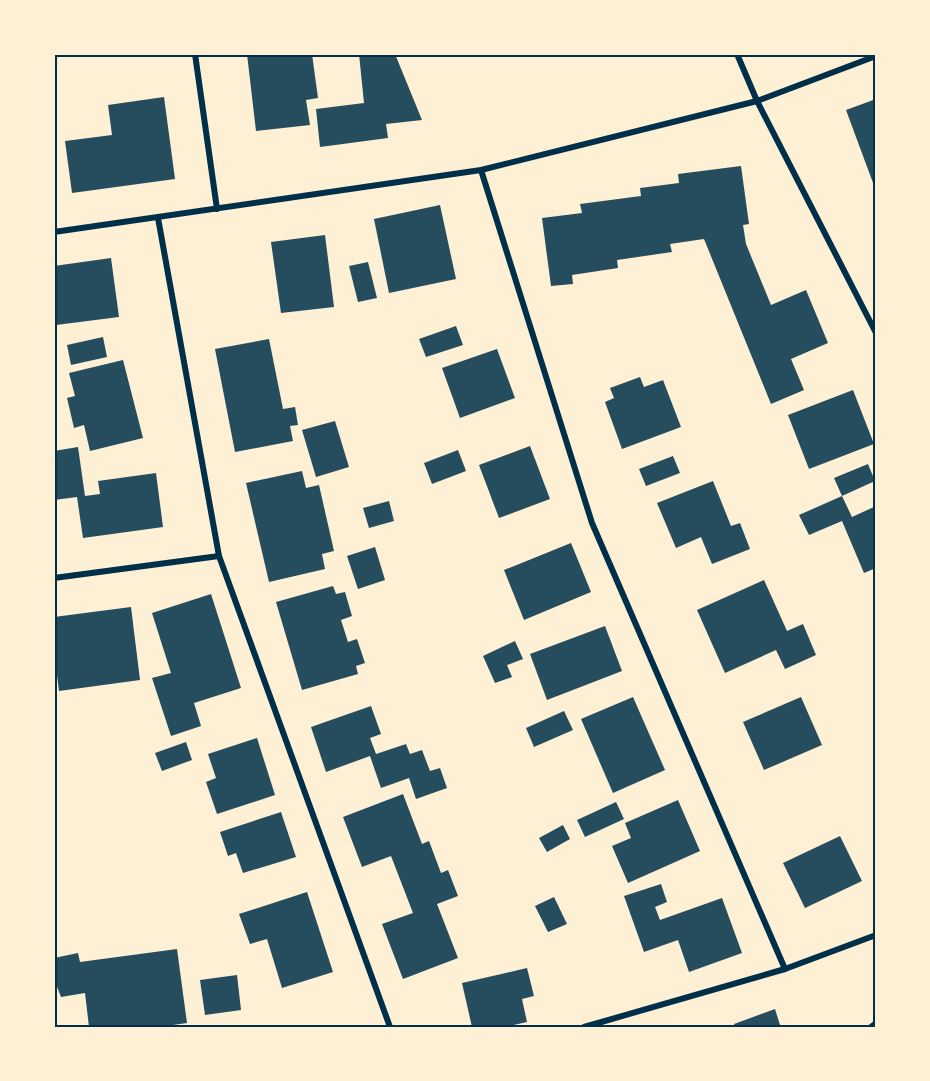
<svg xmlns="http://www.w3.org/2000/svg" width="930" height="1081" font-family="Ubuntu,sans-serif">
<rect width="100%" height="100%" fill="#fdf0d5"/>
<g fill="#264d5e">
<polygon points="247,54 312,54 318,98 306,100 310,125 256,131"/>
<polygon points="359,54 395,54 422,120 386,124 388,138 320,147 316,109 364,103"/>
<polygon points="164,97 175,179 72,193 65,141 112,135 108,105"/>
<polygon points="876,99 876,191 846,110"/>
<polygon points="741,166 749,224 743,225 746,244 771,305 806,290 828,343 791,359 804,390 771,404 704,239 670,244 672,252 617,260 618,268 572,275 573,284 551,286 542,218 582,213 580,204 641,196 640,188 679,183 678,174"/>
<polygon points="440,205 456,279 389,293 374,219"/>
<polygon points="325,235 334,307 281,313 271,242"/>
<polygon points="111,258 119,317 56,325 54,266"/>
<polygon points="368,262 377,298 358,302 349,266"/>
<polygon points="456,326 463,345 426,357 419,339"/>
<polygon points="103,337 107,357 71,365 67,345"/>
<polygon points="269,339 283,409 295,407 298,425 290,426 293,441 235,452 215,349"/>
<polygon points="497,349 515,398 460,418 442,368"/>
<polygon points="123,360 143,438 90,451 84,425 74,428 67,398 75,396 69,373"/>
<polygon points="640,377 644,387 663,380 681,427 622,449 605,402 614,398 610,388"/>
<polygon points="853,390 874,444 809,469 788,415"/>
<polygon points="335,421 349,467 316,477 302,430"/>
<polygon points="530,446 550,499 499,518 479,465"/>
<polygon points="78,447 85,496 100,494 98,481 156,473 163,527 83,538 77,497 54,500 54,451"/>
<polygon points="458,450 466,471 432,484 424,463"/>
<polygon points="673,456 680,473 646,486 639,469"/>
<polygon points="868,464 875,481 842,496 852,517 876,506 876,568 864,573 842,521 809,535 799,515 842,496 834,478"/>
<polygon points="302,471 306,488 319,485 334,551 322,554 325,569 269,582 246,483"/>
<polygon points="713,481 731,526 740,523 750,549 712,564 701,537 676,548 657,503"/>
<polygon points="389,501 394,521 369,528 363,508"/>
<polygon points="571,543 591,592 524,620 504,570"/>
<polygon points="375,547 385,580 358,589 347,556"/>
<polygon points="764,580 787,631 803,624 816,655 785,669 776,650 725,673 697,610"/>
<polygon points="333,586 336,594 345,592 352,616 341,620 348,642 357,639 365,663 356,666 358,674 302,690 276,602"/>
<polygon points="211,594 241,688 194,703 201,726 171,736 152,678 171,673 152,613"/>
<polygon points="131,607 140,680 59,691 54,651 54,617"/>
<polygon points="605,626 622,671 547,700 530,654"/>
<polygon points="515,641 523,659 507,665 512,677 495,683 483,656"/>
<polygon points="633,697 665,770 613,793 581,719"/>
<polygon points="801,697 822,745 764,770 743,722"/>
<polygon points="371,706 381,734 370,738 376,754 406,744 410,754 422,750 430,771 440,768 447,788 416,799 409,778 381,788 370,756 326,772 311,727"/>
<polygon points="564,711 573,730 534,747 526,728"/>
<polygon points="257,738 275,795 217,814 206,782 216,778 208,754"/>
<polygon points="186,742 192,760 162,771 155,753"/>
<polygon points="403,794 422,844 429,841 441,873 448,870 458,896 437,904 458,958 403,979 382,924 413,913 391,856 362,867 343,817"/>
<polygon points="678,800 700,851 628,883 612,846 631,838 625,823"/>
<polygon points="616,802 624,819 585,837 577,820"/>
<polygon points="281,812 296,857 243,873 236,853 228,856 220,832"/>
<polygon points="563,825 570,839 547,852 539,838"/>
<polygon points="840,836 862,881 805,908 783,863"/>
<polygon points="661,884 667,902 655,907 660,920 722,898 742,953 689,972 678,940 644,952 624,896"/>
<polygon points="307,892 333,972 282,988 267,939 250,944 239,914"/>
<polygon points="554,897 567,924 548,932 535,906"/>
<polygon points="177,949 187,1023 159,1027 89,1027 85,993 61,997 54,979 54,958 78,953 80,962"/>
<polygon points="527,968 534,996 522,999 527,1022 505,1027 472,1027 462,983"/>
<polygon points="237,975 241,1010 205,1015 200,980"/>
<polygon points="775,1009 780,1025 735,1027 734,1024"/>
</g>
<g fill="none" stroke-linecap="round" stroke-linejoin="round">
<g stroke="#003049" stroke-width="6">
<polyline points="195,54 217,209"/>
<polyline points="737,54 757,101 876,333"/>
<polyline points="481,170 592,523 785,969"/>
<polyline points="158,218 219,556 390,1027"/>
<polyline points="54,232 481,170 757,101 876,56"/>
<polyline points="54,578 219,556"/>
<polyline points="584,1027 785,969 876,935"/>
<polyline points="871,1027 876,1023"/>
</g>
</g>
<rect width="930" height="1081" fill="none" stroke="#fdf0d5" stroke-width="111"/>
<rect x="56" y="56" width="818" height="970" fill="none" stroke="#003049" stroke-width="2"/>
</svg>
